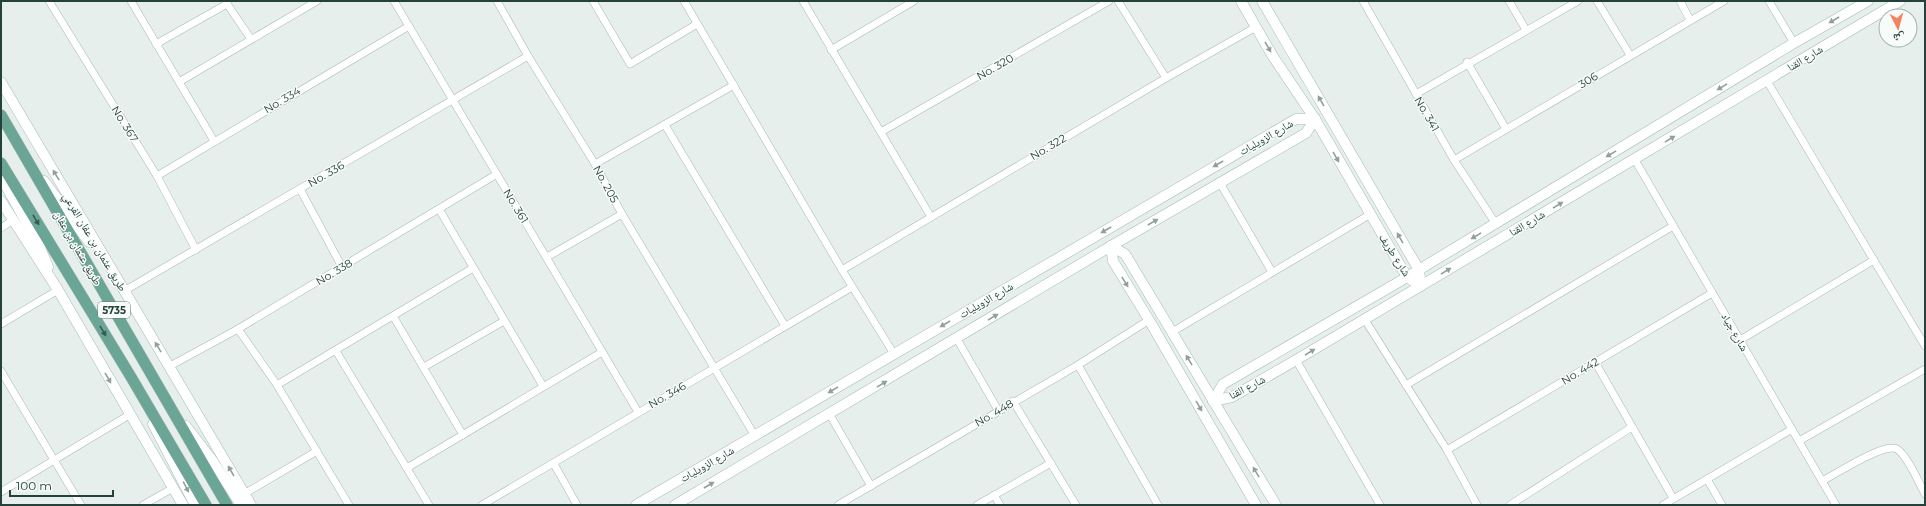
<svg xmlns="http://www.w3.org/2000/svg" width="1926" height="506" font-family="Montserrat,'Noto Naskh Arabic',sans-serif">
<rect width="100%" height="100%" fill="#e6efeb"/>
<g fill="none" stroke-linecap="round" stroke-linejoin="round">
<g stroke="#a8b8b2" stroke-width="8">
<g id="street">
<polyline points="49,1 157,176 196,250"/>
<polyline points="131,1 214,141"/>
<polyline points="225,1 251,39"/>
<polyline points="394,1 638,412"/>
<polyline points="497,1 528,56 595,164 622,214 755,436"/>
<polyline points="593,1 630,64 697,24"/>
<polyline points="684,1 842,270 894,354"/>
<polyline points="803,1 931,217"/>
<polyline points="1118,1 1166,78"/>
<polyline points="1363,1 1454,160 1496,224"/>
<polyline points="1509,1 1526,30"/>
<polyline points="1597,1 1630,55"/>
<polyline points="1680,1 1690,20"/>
<polyline points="1769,1 1794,43"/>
<polyline points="156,44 227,4"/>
<polyline points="831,50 914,1"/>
<polyline points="1467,62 1506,129"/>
<polyline points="1767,81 1925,346"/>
<polyline points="179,82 317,1"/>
<polyline points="1416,94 1578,1"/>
<polyline points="665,125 785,326"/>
<polyline points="881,132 1109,1"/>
<polyline points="1454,160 1724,1"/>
<polyline points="1635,160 1836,505"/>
<polyline points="595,164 734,85"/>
<polyline points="157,176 409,26"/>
<polyline points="1220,183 1272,272"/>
<polyline points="300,189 342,267"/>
<polyline points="439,209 543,386"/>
<polyline points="1,228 13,220"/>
<polyline points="547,257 622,214"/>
<polyline points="842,270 1166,78 1256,27"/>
<polyline points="124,291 528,56"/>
<polyline points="393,316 463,435"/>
<polyline points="1365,320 1447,450 1477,505"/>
<polyline points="1,324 58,290"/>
<polyline points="238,329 277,385 349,505"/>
<polyline points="1172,332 1369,215"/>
<polyline points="957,339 998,410"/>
<polyline points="1740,340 1874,260"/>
<polyline points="336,351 429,505"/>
<polyline points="1296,360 1380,505"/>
<polyline points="1595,362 1673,498"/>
<polyline points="1078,365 1158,505"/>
<polyline points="170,366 238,329 497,174"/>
<polyline points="424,367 504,321"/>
<polyline points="1,371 81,505"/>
<polyline points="277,385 473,268"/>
<polyline points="1406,385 1673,226"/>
<polyline points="1013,401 1076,505"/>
<polyline points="830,415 871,486"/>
<polyline points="1799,441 1925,369"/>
<polyline points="1447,450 1712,293"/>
<polyline points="554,464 577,505"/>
<polyline points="407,468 602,352"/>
<polyline points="1707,479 1722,505"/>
<path d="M1822,481C1836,474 1884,442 1897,449C1907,455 1919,483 1925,494"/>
<polyline points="1,492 129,415"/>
<polyline points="244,494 317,451"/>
<polyline points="994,495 1000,505"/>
<polyline points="143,505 173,488"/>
<polyline points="482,505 852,287"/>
<polyline points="838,505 1078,365 1149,320"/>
<polyline points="977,505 1051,463"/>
<polyline points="1510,505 1632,427"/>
<polyline points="1663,505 1792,429"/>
</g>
</g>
<g stroke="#a4bbb3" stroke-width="11">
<g id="secondary">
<polyline points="1241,1 1272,55 1315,119 1407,277 1413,281"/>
<polyline points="1262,1 1419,270 1421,286"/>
<polyline points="1,82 251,505"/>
<polyline points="1,177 39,245 48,267"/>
<polyline points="44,181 89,242"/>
<polyline points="1,201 58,290 183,505"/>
<polyline points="1111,246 1125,254 1276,505"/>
<polyline points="1111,246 1113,261 1149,320 1256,505"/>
<polyline points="1213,401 1232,397 1296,360 1900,1"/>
<polyline points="1213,401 1223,384 1397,283 1794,43 1868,1"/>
<polyline points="153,424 195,505"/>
<polyline points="186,426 212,460 241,505"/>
<polyline points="636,505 1296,119 1315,119"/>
<polyline points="675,505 1111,246 1306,133 1315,119"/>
</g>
</g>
<g stroke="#c2cac8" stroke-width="12">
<g id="primary">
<polyline points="1,115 227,505"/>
<polyline points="1,163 131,377 206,505"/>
</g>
</g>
<use href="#street" stroke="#fff" stroke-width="7"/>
<use href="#secondary" stroke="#fff" stroke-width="10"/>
<use href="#primary" stroke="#6aa596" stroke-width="11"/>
</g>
<defs><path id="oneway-solid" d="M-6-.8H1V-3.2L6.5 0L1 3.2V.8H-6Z"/></defs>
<g fill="#92a09c">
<use href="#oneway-solid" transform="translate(1834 20) rotate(150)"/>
<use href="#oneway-solid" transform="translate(1268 47) rotate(60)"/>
<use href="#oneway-solid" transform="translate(1722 87) rotate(149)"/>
<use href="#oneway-solid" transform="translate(1321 101) rotate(-120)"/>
<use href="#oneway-solid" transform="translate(1670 139) rotate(-31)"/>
<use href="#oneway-solid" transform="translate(1611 154) rotate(149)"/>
<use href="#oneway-solid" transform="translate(1336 157) rotate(60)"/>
<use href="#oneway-solid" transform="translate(1218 164) rotate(150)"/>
<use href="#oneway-solid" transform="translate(56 175) rotate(-121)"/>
<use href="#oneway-solid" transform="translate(1558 205) rotate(-31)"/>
<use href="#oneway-solid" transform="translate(1153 222) rotate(-30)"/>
<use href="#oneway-solid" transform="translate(1106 230) rotate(150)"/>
<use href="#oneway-solid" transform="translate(1476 236) rotate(149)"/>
<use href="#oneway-solid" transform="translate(1400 238) rotate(-120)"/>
<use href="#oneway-solid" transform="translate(1446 271) rotate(-31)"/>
<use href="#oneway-solid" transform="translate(1125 282) rotate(58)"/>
<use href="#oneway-solid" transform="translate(993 317) rotate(-31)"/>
<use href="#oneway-solid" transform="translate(945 324) rotate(150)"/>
<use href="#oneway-solid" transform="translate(158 347) rotate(-121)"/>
<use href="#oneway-solid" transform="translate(1310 352) rotate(-31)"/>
<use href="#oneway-solid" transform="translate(1189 360) rotate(-121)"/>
<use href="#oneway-solid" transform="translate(108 378) rotate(60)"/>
<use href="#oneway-solid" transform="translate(882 384) rotate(-31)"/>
<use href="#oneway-solid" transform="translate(833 390) rotate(149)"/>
<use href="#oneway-solid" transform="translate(1199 406) rotate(60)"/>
<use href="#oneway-solid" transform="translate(231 471) rotate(-120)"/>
<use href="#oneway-solid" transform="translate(1256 472) rotate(-121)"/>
<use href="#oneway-solid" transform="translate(709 485) rotate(-30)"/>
<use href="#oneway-solid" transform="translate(186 487) rotate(62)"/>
</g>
<g fill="#365b51">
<use href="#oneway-solid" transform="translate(36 220) rotate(59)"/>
<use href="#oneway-solid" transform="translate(103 331) rotate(59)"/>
</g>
<g text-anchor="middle" stroke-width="3" stroke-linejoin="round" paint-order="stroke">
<rect fill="#f7fbf9" stroke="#637a73" stroke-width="1" x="98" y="302" width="32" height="16" rx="3"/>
<g font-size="10" font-weight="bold" fill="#24423a">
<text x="114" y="314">5735</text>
</g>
<g font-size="11" fill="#24423a" stroke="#f7fbf9">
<text transform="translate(1805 58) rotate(-31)" y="4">شارع القنا</text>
<text transform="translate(995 67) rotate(-30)" y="4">No. 320</text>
<text transform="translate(1588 80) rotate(-31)" y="4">306</text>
<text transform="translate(282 100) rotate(-31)" y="4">No. 334</text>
<text transform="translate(1427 114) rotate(60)" y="4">No. 341</text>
<text transform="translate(125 124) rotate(58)" y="4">No. 367</text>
<text transform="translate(1266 137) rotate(-30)" y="4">شارع الزويليات</text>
<text transform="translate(1048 147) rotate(-31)" y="4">No. 322</text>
<text transform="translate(326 174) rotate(-30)" y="4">No. 336</text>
<text transform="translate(606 184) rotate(61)" y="4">No. 205</text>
<text transform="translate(516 206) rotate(59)" y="4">No. 361</text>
<text transform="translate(1527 223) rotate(-31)" y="4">شارع القنا</text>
<text transform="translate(95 242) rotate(59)" y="4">طريق عثمان بن عفان الفرعي</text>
<text transform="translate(78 248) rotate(60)" y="4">طريق عثمان بن عفان</text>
<text transform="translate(1395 255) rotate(57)" y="4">شارع طريف</text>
<text transform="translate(334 272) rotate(-31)" y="4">No. 338</text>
<text transform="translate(986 300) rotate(-30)" y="4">شارع الزويليات</text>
<text transform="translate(1735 332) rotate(60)" y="4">شارع جياد</text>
<text transform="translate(1580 371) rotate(-31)" y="4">No. 442</text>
<text transform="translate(1247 387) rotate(-27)" y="4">شارع القنا</text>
<text transform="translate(667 395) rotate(-30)" y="4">No. 346</text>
<text transform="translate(994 413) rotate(-30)" y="4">No. 448</text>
<text transform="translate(707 464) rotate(-30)" y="4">شارع الزويليات</text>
</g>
</g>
<rect width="1926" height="506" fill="none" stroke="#24423a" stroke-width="4"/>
<g transform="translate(1898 28) rotate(174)"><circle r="19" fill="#f7fbf9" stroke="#a3b1ad"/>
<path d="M0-3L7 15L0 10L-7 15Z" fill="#f4845f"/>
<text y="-6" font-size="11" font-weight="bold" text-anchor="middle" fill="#24423a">ش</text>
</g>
<path d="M10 490v6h103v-6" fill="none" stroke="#24423a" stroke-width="2"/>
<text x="16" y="490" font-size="12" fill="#24423a" stroke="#f7fbf9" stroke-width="3" paint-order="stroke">100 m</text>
</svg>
